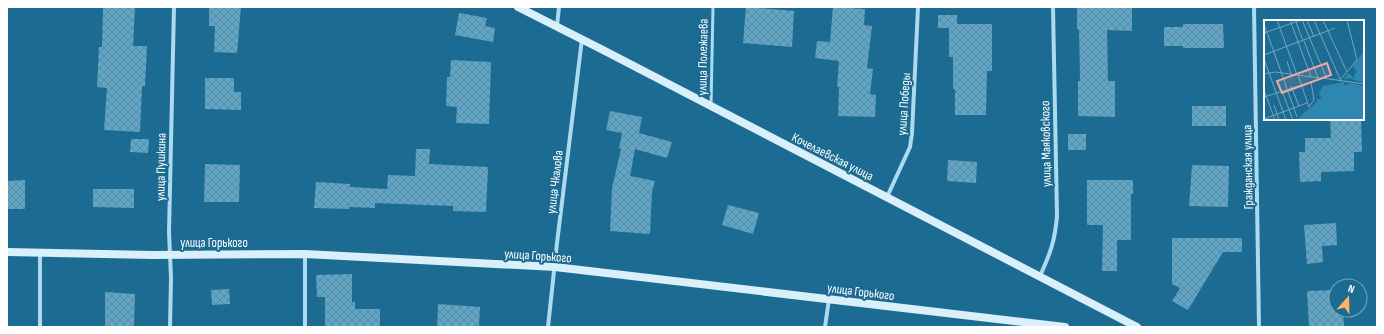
<svg xmlns="http://www.w3.org/2000/svg" width="1384" height="334" font-family="'Sofia Sans Condensed',sans-serif">
<defs>
<pattern id="building-cross-hatch" width="8" height="8" patternUnits="userSpaceOnUse"><rect width="8" height="8" fill="#61a5c5"/><path d="M0 0l8 8M0 8l8-8" fill="none" stroke="#5b8aa1"/></pattern>
</defs>
<rect width="100%" height="100%" fill="#1b6b92"/>
<g fill="url(#building-cross-hatch)">
<polygon points="103,7 135,7 133,46 147,46 145,86 142,86 140,132 104,130 107,88 97,87 99,47 102,47"/>
<polygon points="209,7 241,7 237,53 214,52 215,26 209,26"/>
<polygon points="746,7 794,11 792,47 743,43"/>
<polygon points="833,7 865,9 864,25 872,26 867,68 873,69 870,94 876,95 875,117 838,116 839,87 837,87 839,61 815,58 817,41 830,42"/>
<polygon points="1077,7 1132,7 1132,31 1107,30 1108,81 1115,81 1115,117 1078,116 1078,81 1080,81 1079,29 1077,29"/>
<polygon points="459,13 487,18 485,26 495,28 493,42 455,35"/>
<polygon points="938,15 957,15 957,24 992,24 992,71 987,71 986,115 955,115 955,89 953,89 953,57 949,57 949,28 938,28"/>
<polygon points="1183,24 1223,24 1224,48 1183,48 1183,46 1164,46 1164,27 1183,27"/>
<polygon points="451,60 491,62 489,124 456,123 457,107 446,106 447,77 450,77"/>
<polygon points="205,78 234,78 234,92 241,92 241,110 205,109"/>
<rect x="1192" y="106" width="34" height="20"/>
<polygon points="610,111 642,117 639,133 672,142 667,158 635,149 630,176 655,181 652,192 650,234 610,231 612,188 621,149 619,149 622,133 606,130"/>
<polygon points="1330,119 1361,119 1362,152 1354,152 1354,171 1321,172 1321,181 1300,182 1299,152 1305,152 1305,138 1331,138"/>
<rect x="1068" y="134" width="18" height="16"/>
<polygon points="131,139 149,139 148,153 130,152"/>
<polygon points="416,149 430,149 429,164 488,167 486,212 453,211 453,206 375,203 375,208 349,207 349,209 314,208 316,182 350,184 350,187 387,189 388,175 415,176"/>
<polygon points="948,160 977,162 976,183 947,181"/>
<polygon points="205,164 240,165 239,202 204,202"/>
<polygon points="1192,165 1229,166 1228,207 1189,206"/>
<polygon points="25,180 25,209 7,209 7,181"/>
<polygon points="1087,180 1133,180 1133,194 1131,194 1131,240 1117,240 1117,271 1102,271 1103,225 1087,225"/>
<polygon points="93,189 134,189 134,208 93,207"/>
<polygon points="728,205 759,213 753,234 722,225"/>
<polygon points="1336,223 1337,245 1322,246 1323,262 1307,264 1304,225"/>
<polygon points="1172,238 1242,238 1242,252 1223,252 1188,310 1172,301 1180,288 1172,284"/>
<polygon points="352,274 352,302 355,302 355,309 380,309 380,327 325,327 325,297 317,297 316,275"/>
<polygon points="229,289 230,304 212,305 211,290"/>
<polygon points="1336,290 1336,310 1343,310 1344,327 1309,327 1307,291"/>
<polygon points="105,292 135,294 134,327 105,327"/>
<polygon points="438,304 480,307 479,327 437,327"/>
</g>
<g fill="none" stroke-linecap="round" stroke-linejoin="round">
<polyline stroke="#acdaef" stroke-width="3" points="711,105 713,7"/>
<g stroke="#acdaef" stroke-width="4">
<polyline points="1254,7 1259,327"/>
<polyline points="557,26 559,7"/>
<polyline points="887,197 910,147 912,133 918,7"/>
<polyline points="40,252 40,327"/>
<path d="M1040,276C1050,254 1055,241 1057,216L1053,7"/>
<polyline points="170,327 171,278 169,232 174,7"/>
<polyline points="305,327 305,254"/>
<polyline points="548,327 557,243 582,39"/>
<polyline points="825,327 829,299"/>
</g>
<g stroke="#d9effa" stroke-width="8">
<polyline points="518,7 603,50 1137,327"/>
<polyline points="7,252 152,255 305,254 555,267 1065,327"/>
</g>
</g>
<g text-anchor="middle" stroke-width="4" stroke-linejoin="round" paint-order="stroke">
<g font-size="13" fill="#fff" stroke="#1b6b92">
<text transform="translate(702 57) rotate(-89)" y="5">улица Полежаева</text>
<text transform="translate(903 104) rotate(-86)" y="5">улица Победы</text>
<text transform="translate(1045 144) rotate(-91)" y="5">улица Маяковского</text>
<text transform="translate(833 156) rotate(27)" y="5">Кочелаевская улица</text>
<text transform="translate(160 167) rotate(-89)" y="5">улица Пушкина</text>
<text transform="translate(1247 167) rotate(-91)" y="5">Гражданская улица</text>
<text transform="translate(554 182) rotate(-83)" y="5">улица Чкалова</text>
<text x="214" y="247">улица Горького</text>
<text transform="translate(538 255) rotate(4)" y="5">улица Горького</text>
<text transform="translate(861 291) rotate(7)" y="5">улица Горького</text>
</g>
</g>
<g transform="translate(1264 20)">
<rect width="100" height="100" fill="#1b6b92"/>
<path d="M100,31V63L85,58L80,59L84,53L91,59L90,55L93,52L89,46ZM80,62L81,66L86,63L100,66V100H32L53,82V79H58L55,74L59,66Z" fill="#2e87b0"/>
<path fill="none" stroke="#76a6be" stroke-width="1" d="M13,0L33,55M26,0L47,57M38,0L63,59M43,0L50,17M50,0L76,59M59,0L83,52M32,2L39,21M0,4L33,97M0,13L37,0M40,21L54,58M0,35L71,8M0,39L22,100M23,41L27,54M0,54L11,52L56,58M34,55L45,87L50,80L47,62M75,61L93,40L83,0M27,66L35,86M0,70L11,100M18,71L29,100M0,77L59,58L100,64M10,85L15,100M0,99L43,83"/>
<path fill="#efa9a9" fill-opacity="0.15" stroke="#efa9a9" stroke-width="2" d="M63,43L67,55L18,73L13,61Z"/>
<rect width="100" height="100" fill="none" stroke="#fff" stroke-width="2"/>
</g>
<rect width="1384" height="334" fill="none" stroke="#ffffff" stroke-width="16"/>
<g transform="translate(1348 298) rotate(20)"><circle r="19" fill="#1b6b92" stroke="#76a6be"/>
<path d="M0-3L7 15L0 10L-7 15Z" fill="#ffb169"/>
<text y="-6" font-size="11" font-weight="bold" text-anchor="middle" fill="#ffffff">N</text>
</g>
</svg>
